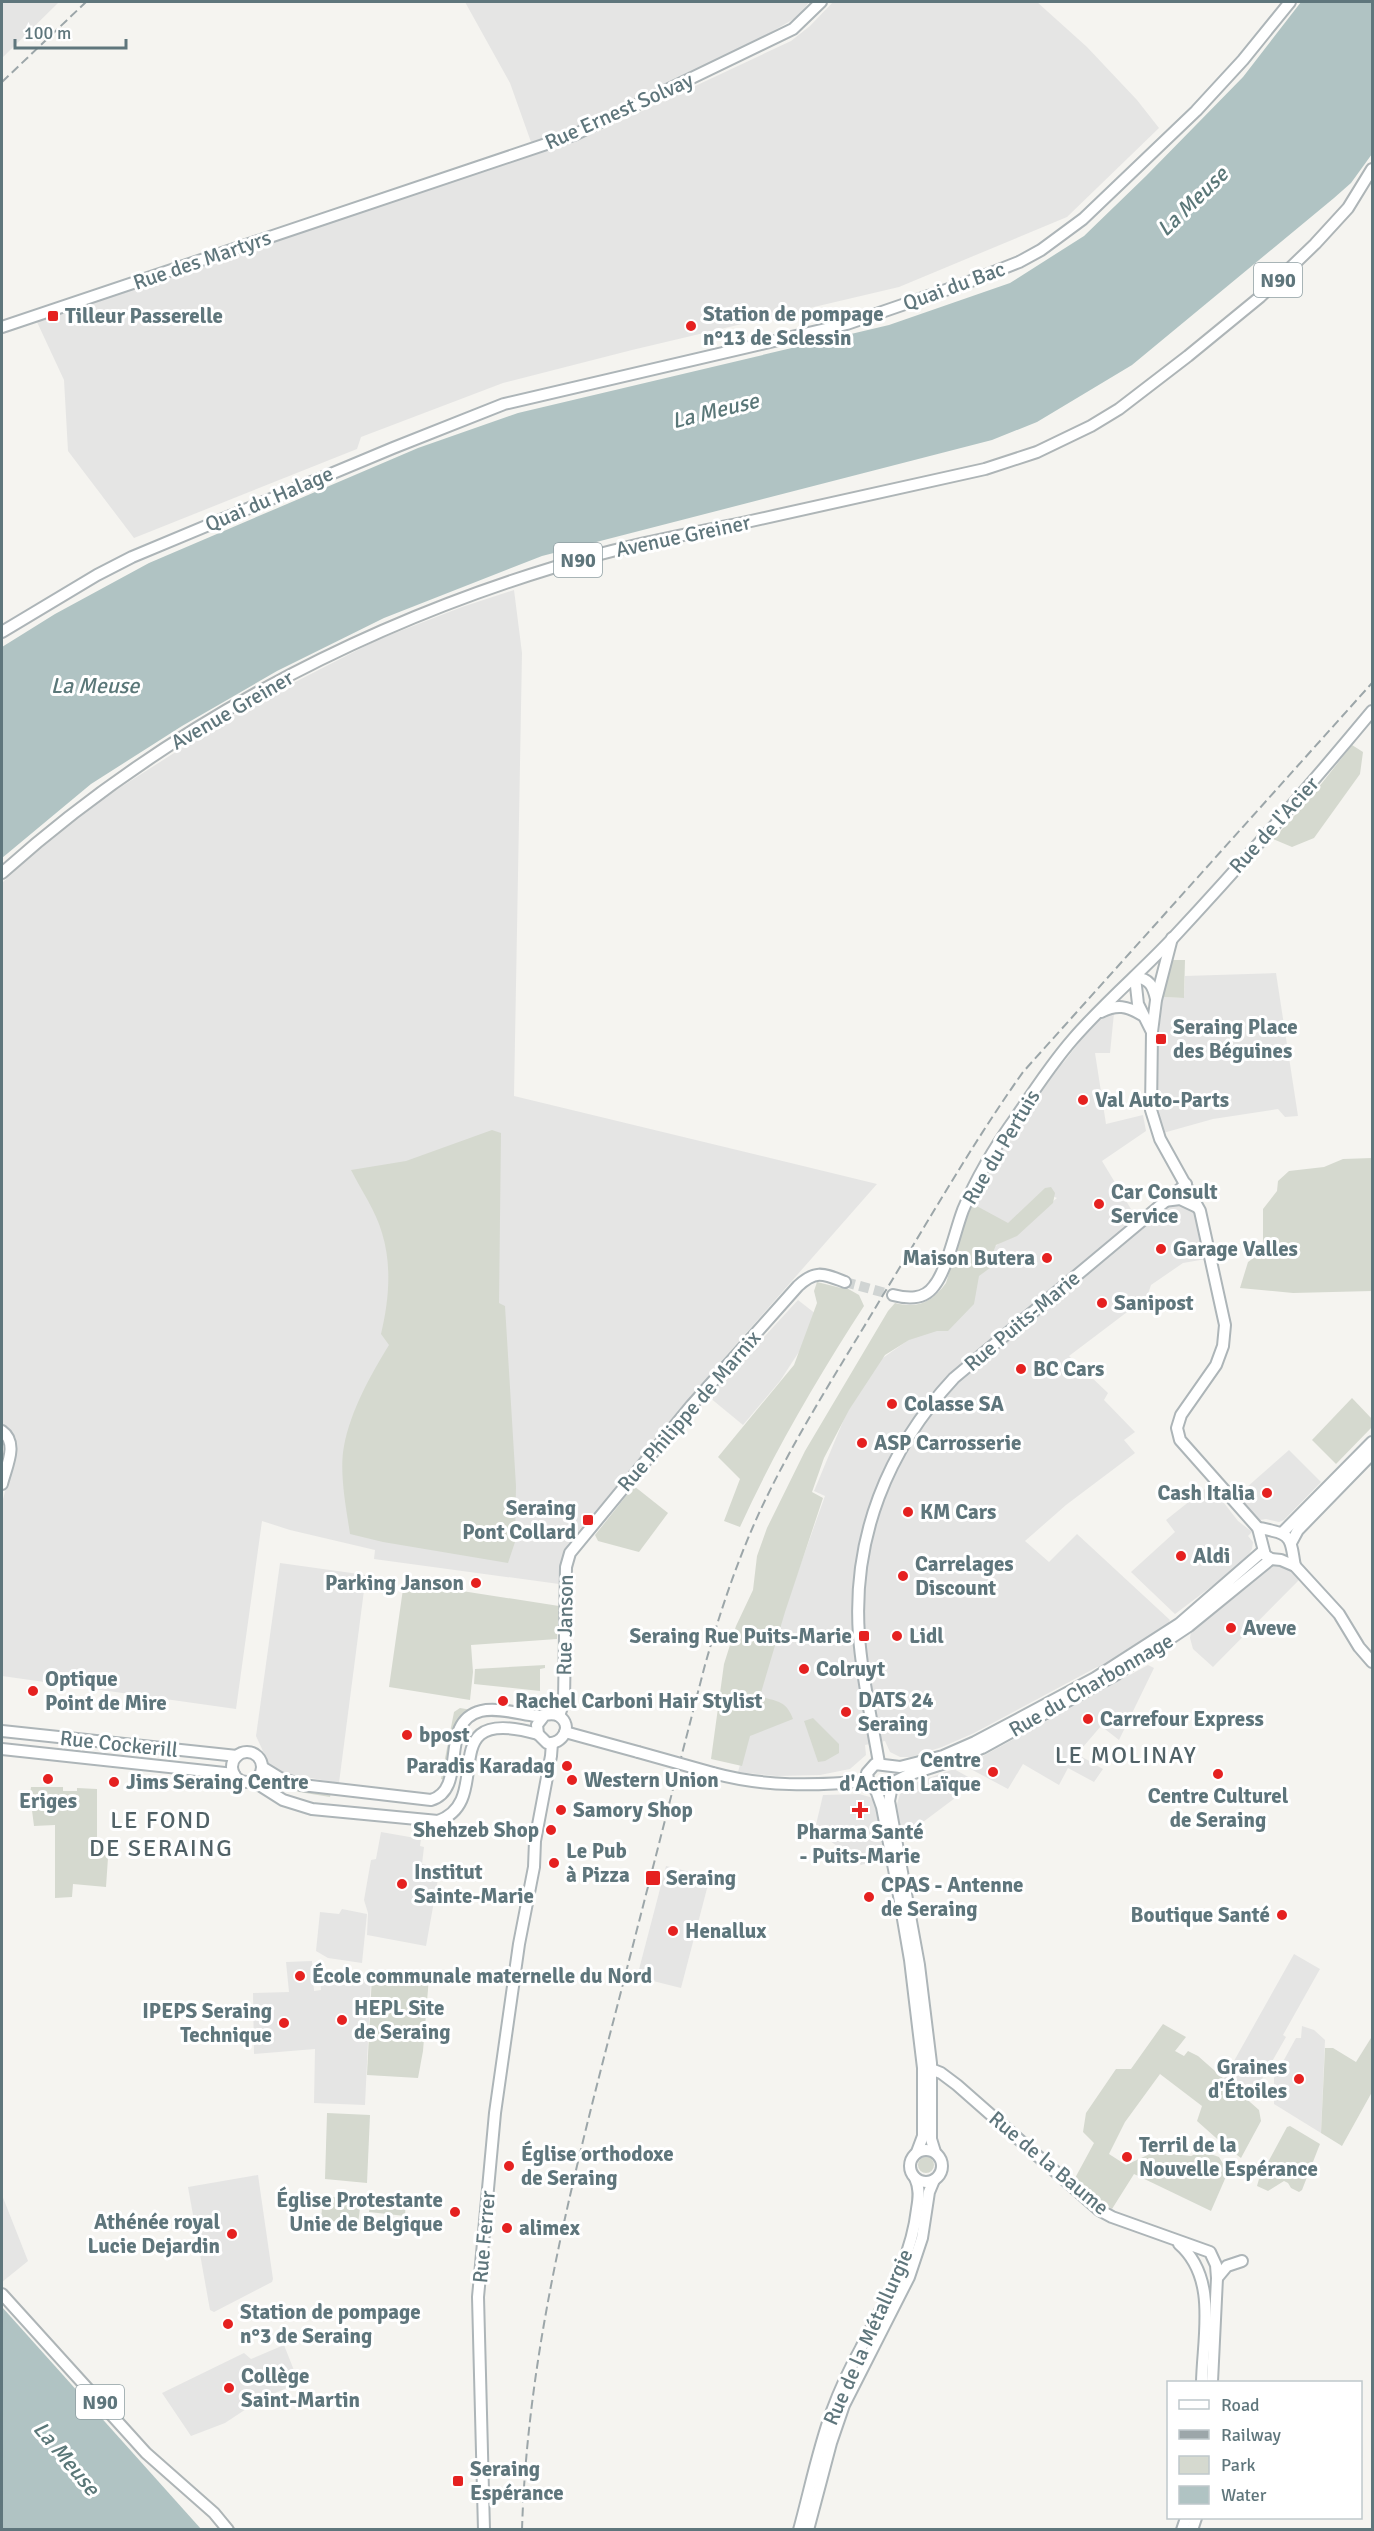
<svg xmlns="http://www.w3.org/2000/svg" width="1374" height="2531" font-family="Signika,sans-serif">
<rect width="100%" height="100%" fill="#f5f4f0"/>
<g fill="#e5e5e4">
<polygon points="2,2 59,2 2,58"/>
<polygon points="465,2 809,2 799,16 757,40 580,126 531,142 510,83"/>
<polygon points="833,2 1037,2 1087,47 1137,100 1159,128 1067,217 899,287 632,350 503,383 361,437 357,449 134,538 68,451 64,380 37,322 595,133 791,41 810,26"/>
<polygon points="514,590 522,653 514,1096 877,1184 711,1373 568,1544 561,1563 559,1584 374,1559 375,1550 290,1530 262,1521 236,1709 2,1676 2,1503 17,1446 16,1438 11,1431 2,1424 2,883 45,843 99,801 243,709 377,640 462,607"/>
<polygon points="1276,973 1298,1116 1285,1117 1278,1109 1213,1119 1163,1133 1158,1116 1155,1087 1162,997 1184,998 1185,976"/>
<polygon points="1114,1013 1110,1053 1095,1053 1106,1124 1143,1115 1146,1131 1102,1161 1137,1219 1177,1200 1194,1210 1206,1259 1183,1263 1151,1285 1147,1297 1069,1356 1108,1393 1104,1400 1135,1432 1124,1440 1135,1453 1066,1505 1025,1541 1049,1562 1077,1534 1170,1620 1166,1627 1104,1667 1097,1667 974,1733 942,1747 911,1757 900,1757 890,1752 885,1741 865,1745 866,1755 850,1769 820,1775 776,1776 738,1772 779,1625 825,1496 814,1491 849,1407 877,1362 930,1325 979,1259 1057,1198 1047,1194 1008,1225 971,1204 1006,1140 1055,1069 1064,1062 1097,1019"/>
<polygon points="798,1300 821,1318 780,1381 743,1425 709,1397"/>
<polygon points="1289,1450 1321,1482 1284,1520 1279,1522 1266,1519 1260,1520 1238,1495"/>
<polygon points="1210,1485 1238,1521 1252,1532 1248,1536 1253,1542 1252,1549 1244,1562 1218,1585 1212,1586 1175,1614 1131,1572 1175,1532 1166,1520"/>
<polygon points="280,1563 366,1575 339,1783 277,1772 268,1762 256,1736"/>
<polygon points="1264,1566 1285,1566 1300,1579 1213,1667 1193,1649 1190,1638 1191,1632 1194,1626"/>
<polygon points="1148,1665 1154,1668 1119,1740 1101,1726 1077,1754 1103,1769 1094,1782 1068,1768 1059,1785 1023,1764 1008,1789 965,1766"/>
<polygon points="954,1769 970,1778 963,1792 899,1840 894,1814 900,1794 906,1786"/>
<polygon points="859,1794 870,1797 876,1804 884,1851 880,1860 861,1865 815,1829 823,1795"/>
<polygon points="381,1832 421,1839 420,1846 424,1847 422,1864 440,1868 426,1946 367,1935 368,1913 364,1900 371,1860 376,1859"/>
<polygon points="666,1866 710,1877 681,1988 637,1977"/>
<polygon points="342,1909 367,1914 362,1963 328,1958 316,1951 320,1912 339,1914"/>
<polygon points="1294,1954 1320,1969 1283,2035 1286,2037 1249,2102 1220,2086"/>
<polygon points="312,1961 314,1991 321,1990 320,1972 371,1978 365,2105 314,2103 315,2049 254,2054 253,1993 289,1992 286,1962"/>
<polygon points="1302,2026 1314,2030 1325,2040 1321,2133 1274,2104 1274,2078 1296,2038 1301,2038"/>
<polygon points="258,2175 273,2279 272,2282 214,2312 210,2310 188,2187"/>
<polygon points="2,2195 28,2261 2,2282"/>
<polygon points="284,2345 299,2383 263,2398 225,2423 191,2436 162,2393 244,2353 251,2359"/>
</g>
<g fill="#d5d9cf">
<polygon points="1352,745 1363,752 1360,774 1314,838 1292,847 1273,839 1307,802"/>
<polygon points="1173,960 1185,960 1184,998 1162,997 1164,981"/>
<path d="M492,1130L501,1133L499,1303L505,1306L516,1486L515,1542L508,1563L383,1542L350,1534C346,1507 339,1472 344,1446C351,1410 370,1376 389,1345L381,1334C389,1301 392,1265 382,1233C376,1211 361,1190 351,1170L406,1161Z"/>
<polygon points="1372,1158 1372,1291 1293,1293 1240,1288 1248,1262 1263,1251 1263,1209 1277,1191 1278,1181 1289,1171 1324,1167 1343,1159"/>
<path d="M1051,1187L1055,1193L1053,1203L1017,1236L996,1245L994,1250V1265L979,1276L974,1304L948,1331H937L909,1340L885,1355L849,1410L824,1458L812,1492L823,1498L785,1612L760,1696C777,1702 786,1700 793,1719L750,1736L742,1766L711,1759L724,1664L736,1626L753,1590L757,1556L767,1528L805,1451L888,1311L895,1303C918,1309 932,1302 946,1283L963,1227L973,1204L1008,1223L1045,1188Z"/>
<path d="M817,1282L841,1288L843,1286L859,1295L864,1306C818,1377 775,1450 740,1527L724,1521L740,1479L718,1457L794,1365L817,1303L814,1291Z"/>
<polygon points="1352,1398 1372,1419 1372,1427 1336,1464 1312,1440"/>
<polygon points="634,1486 668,1513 639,1552 598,1541 595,1535"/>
<polygon points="404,1582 559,1606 557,1639 471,1645 473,1672 470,1700 389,1687"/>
<polygon points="545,1665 545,1668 540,1669 540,1691 474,1684 475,1669"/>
<polygon points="460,1708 472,1710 446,1780 441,1779 454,1712"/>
<polygon points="813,1718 839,1744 839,1753 825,1761 818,1762 804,1721"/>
<polygon points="273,1778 331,1793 330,1797 299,1792 271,1780"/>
<polygon points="31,1787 63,1787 63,1791 77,1791 77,1788 97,1789 97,1842 109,1843 106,1887 73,1884 72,1897 55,1898 55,1825 34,1826 30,1795"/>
<polygon points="372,1975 429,1977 423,2051 418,2078 367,2075"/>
<polygon points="1163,2024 1186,2037 1175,2051 1184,2056 1188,2051 1198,2056 1259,2110 1261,2121 1241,2158 1224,2145 1197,2121 1202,2106 1160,2074 1125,2122 1109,2154 1126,2165 1154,2152 1191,2156 1202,2151 1219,2157 1228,2172 1211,2211 1134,2174 1112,2209 1074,2180 1094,2143 1083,2132 1086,2113 1116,2069 1131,2069"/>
<polygon points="1371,2038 1372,2092 1342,2146 1321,2133 1325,2048 1333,2048 1356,2062"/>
<polygon points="327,2113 370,2115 367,2183 325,2179"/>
<polygon points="1287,2127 1290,2126 1320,2144 1318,2149 1302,2190 1299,2192 1291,2188 1288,2183 1284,2181 1268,2191 1257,2186 1259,2179"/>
<circle cx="926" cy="2165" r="8"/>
<polygon points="370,2193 406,2197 405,2216 369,2212"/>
<polygon points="323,2196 361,2200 358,2224 321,2220"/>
</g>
<g fill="#b0c3c3">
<polygon points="1301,2 1372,2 1372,154 1351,183 1334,198 1132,365 1037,422 992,440 542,556 384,618 277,671 182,726 91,784 2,858 2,647 55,614 149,563 418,448 518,413 889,325 1010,283 1084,236 1146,176 1243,77"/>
<polygon points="2,2307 201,2529 2,2529"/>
</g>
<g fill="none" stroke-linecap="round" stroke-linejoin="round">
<polyline stroke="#d0d4d3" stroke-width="10" stroke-dasharray="10 5" stroke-linecap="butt" points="845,1282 893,1295"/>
<g stroke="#adb5b8" stroke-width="14">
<g id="secondary">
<polyline points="2,327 576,134 793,29 821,2"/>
<polyline points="2,632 97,575 132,557 393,448 504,404 847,324 966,283 1019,262 1041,250 1083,219 1196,111 1243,60 1290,2"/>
<polyline points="1172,938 1156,1000 1152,1032 1151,1110 1160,1139 1200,1211 1225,1325 1223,1346 1216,1365 1181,1415 1177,1428 1180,1440 1258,1528 1265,1555 1271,1559 1281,1560 1295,1566 1339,1614 1359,1647 1372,1662"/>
<polyline points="1135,977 1138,1004 1152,1032"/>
<path d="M1135,977C1150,979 1153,986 1156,999"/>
<path d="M1101,1012C1117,1004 1127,1006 1142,1015"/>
<polyline points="1164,1201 1180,1199 1197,1207"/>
<path d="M893,1295C908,1299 924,1300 934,1286C947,1270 955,1231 963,1210C977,1176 996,1145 1017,1116C1035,1089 1052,1063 1073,1039C1104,1003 1140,973 1172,939C1241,865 1308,788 1372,711"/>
<path d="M2,1431C19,1443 6,1467 2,1484"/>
<path d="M1258,1528C1264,1528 1268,1530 1273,1531C1294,1535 1291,1547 1295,1566"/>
<polyline points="1282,1533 1372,1442"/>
<polyline points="1291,1543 1298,1530 1372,1454"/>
<polyline points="1263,1551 1179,1624 1095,1678 975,1742 943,1756 900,1767 875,1764 867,1773 869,1785 876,1790 887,1790 894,1782 908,1775 948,1762 982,1748 1117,1674 1189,1626 1271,1559"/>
<path d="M559,1716L564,1701L566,1567L570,1553L691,1406L798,1286C816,1269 824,1274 845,1282"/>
<polyline points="2,1731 237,1756"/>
<polyline points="565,1732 638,1752"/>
<polyline points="2,1749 234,1774"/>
<circle cx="247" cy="1767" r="15"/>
<path d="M879,1763C872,1721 862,1679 859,1636C852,1538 887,1450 954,1378L1186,1184"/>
<path d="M262,1767L280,1778L302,1785L431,1800C469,1789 437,1722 481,1711C497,1707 520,1714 536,1716C544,1716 552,1712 559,1716C574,1726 562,1745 547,1743L538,1734L537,1725L544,1716"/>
<path d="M713,1773C764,1787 815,1786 867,1781"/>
<path d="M253,1781L283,1800L312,1809L438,1821C498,1800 429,1703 538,1734"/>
<polyline points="892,1786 889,1801 919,1965 931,2063 931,2139 935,2152"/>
<polyline points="876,1790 882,1807 898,1890 910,1960 923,2068 923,2136 917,2152"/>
<polyline points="931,2069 941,2073 957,2085 1099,2210 1112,2217 1210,2252 1216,2265 1217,2278 1212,2382"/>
<circle cx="926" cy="2166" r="16"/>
<path d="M1179,2244C1218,2278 1203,2336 1202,2382"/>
<polyline points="1217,2278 1227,2266 1242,2261"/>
<polyline points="484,2530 478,2297 495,2113 519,1944 534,1867 535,1841 551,1756 552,1743"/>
<path d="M799,2530C810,2490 818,2449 832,2411C840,2389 850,2368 861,2348C884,2302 911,2262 917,2209C919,2198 920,2188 915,2178"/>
<polyline points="808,2530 831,2443 844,2405 909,2277 922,2238 929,2192 934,2180"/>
<polyline points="1182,2530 1186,2518"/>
<polyline points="1192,2530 1196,2518"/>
</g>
</g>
<g stroke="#aeb5b7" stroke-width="14">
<g id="primary">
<path d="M2,873C158,733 352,629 552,568C614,548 678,536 742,523C823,505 904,487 985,469L1037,452L1091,426L1119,409L1188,356L1260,297L1315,244L1348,208L1372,169"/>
<polyline points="2,2294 146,2453 214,2513 228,2530"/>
</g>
</g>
<use href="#secondary" stroke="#fff" stroke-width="10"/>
<use href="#primary" stroke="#fff" stroke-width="10"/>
<g stroke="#9ca6a9" stroke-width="2" stroke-dasharray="9 4.5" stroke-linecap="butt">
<polyline points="2,82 86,2"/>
<path d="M522,2530C527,2361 568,2197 610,2034C642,1911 673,1788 705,1665C720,1612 737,1561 760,1511C795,1436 841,1366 883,1295C929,1220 972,1144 1023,1072L1372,683"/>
</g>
<g stroke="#adb5b8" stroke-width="14" stroke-linecap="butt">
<polyline id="secondary-bridge" points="638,1752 713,1773"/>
</g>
<use href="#secondary-bridge" stroke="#fff" stroke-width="10"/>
</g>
<g fill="#e52120" stroke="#fff" stroke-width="2">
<rect x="47" y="310" width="12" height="12" rx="3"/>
<circle cx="691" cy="326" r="6"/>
<rect x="1155" y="1033" width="12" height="12" rx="3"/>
<circle cx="1083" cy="1100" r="6"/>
<circle cx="1099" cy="1204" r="6"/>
<circle cx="1161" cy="1249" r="6"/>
<circle cx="1047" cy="1258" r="6"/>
<circle cx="1102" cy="1303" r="6"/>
<circle cx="1021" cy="1369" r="6"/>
<circle cx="892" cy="1404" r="6"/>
<circle cx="862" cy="1443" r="6"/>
<circle cx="1267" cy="1493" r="6"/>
<circle cx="908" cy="1512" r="6"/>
<rect x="582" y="1514" width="12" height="12" rx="3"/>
<circle cx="1181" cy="1556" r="6"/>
<circle cx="903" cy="1576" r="6"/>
<circle cx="476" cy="1583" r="6"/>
<circle cx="1231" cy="1628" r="6"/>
<rect x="858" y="1630" width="12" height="12" rx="3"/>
<circle cx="897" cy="1636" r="6"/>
<circle cx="804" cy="1669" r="6"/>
<circle cx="33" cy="1691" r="6"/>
<circle cx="503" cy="1701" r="6"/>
<circle cx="846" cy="1712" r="6"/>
<circle cx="1088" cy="1719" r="6"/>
<circle cx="407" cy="1735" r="6"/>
<circle cx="567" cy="1766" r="6"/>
<circle cx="993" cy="1772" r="6"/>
<circle cx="1218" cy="1774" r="6"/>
<circle cx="48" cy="1779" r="6"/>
<circle cx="572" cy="1780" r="6"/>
<circle cx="114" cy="1782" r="6"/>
<circle cx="561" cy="1810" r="6"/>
<path d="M857 1801h6v6h6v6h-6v6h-6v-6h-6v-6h6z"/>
<circle cx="551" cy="1830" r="6"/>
<circle cx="554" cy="1863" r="6"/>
<rect x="645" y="1870" width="16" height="16" rx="3"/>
<circle cx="402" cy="1884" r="6"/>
<circle cx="869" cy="1897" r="6"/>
<circle cx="1282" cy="1915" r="6"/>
<circle cx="673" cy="1931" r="6"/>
<circle cx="300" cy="1976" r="6"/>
<circle cx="342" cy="2020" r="6"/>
<circle cx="284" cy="2023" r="6"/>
<circle cx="1299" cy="2079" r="6"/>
<circle cx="1127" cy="2157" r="6"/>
<circle cx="509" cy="2166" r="6"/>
<circle cx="455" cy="2212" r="6"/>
<circle cx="507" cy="2228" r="6"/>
<circle cx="232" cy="2234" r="6"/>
<circle cx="228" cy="2324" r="6"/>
<circle cx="229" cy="2388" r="6"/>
<rect x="452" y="2475" width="12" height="12" rx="3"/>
</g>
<g text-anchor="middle" stroke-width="6" stroke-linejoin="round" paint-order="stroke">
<g fill="#fff" stroke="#8f9fa3" stroke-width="1.5">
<rect x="1254" y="263" width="48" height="34" rx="4.5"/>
<rect x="554" y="543" width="48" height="34" rx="4.5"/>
<rect x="76" y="2385" width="48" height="34" rx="4.5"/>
</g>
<g font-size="20" font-weight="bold" fill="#5f767c">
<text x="1278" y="287">N90</text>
<text x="578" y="567">N90</text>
<text x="100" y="2409">N90</text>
</g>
<g font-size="21" fill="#5f767c" stroke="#fff">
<text transform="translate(619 111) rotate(-24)" y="7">Rue Ernest Solvay</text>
<text transform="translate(202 260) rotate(-19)" y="7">Rue des Martyrs</text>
<text transform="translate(954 286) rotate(-20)" y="7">Quai du Bac</text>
<text transform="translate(269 499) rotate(-23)" y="7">Quai du Halage</text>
<text transform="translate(683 536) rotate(-12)" y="7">Avenue Greiner</text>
<text transform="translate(232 710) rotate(-30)" y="7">Avenue Greiner</text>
<text transform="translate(1274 825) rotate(-48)" y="7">Rue de l'Acier</text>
<text transform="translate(1001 1147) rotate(-59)" y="7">Rue du Pertuis</text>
<text transform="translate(1022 1321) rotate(-40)" y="7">Rue Puits-Marie</text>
<text transform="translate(689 1411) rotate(-49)" y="7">Rue Philippe de Marnix</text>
<text transform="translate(565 1625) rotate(-89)" y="7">Rue Janson</text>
<text transform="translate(1091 1685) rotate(-30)" y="7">Rue du Charbonnage</text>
<text transform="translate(119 1744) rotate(6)" y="7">Rue Cockerill</text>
<text transform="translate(1049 2163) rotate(40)" y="7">Rue de la Baume</text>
<text transform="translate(484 2237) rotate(-85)" y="7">Rue Ferrer</text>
<text transform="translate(868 2337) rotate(-66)" y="7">Rue de la Métallurgie</text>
</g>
<g font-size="21" font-weight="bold" fill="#5f767c" stroke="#fff" text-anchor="start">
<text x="703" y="321">Station de pompage<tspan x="703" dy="24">n°13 de Sclessin</tspan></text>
<text x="65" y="323">Tilleur Passerelle</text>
<text x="1173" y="1034">Seraing Place<tspan x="1173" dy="24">des Béguines</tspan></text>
<text x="1095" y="1107">Val Auto-Parts</text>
<text x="1111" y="1199">Car Consult<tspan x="1111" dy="24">Service</tspan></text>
<text x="1173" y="1256">Garage Valles</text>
<text x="1035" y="1265" text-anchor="end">Maison Butera</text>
<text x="1114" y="1310">Sanipost</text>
<text x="1033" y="1376">BC Cars</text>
<text x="904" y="1411">Colasse SA</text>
<text x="874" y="1450">ASP Carrosserie</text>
<text x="1255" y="1500" text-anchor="end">Cash Italia</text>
<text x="576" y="1515" text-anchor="end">Seraing<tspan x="576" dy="24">Pont Collard</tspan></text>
<text x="920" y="1519">KM Cars</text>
<text x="1193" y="1563">Aldi</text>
<text x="915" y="1571">Carrelages<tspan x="915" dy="24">Discount</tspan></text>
<text x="464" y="1590" text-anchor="end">Parking Janson</text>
<text x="1243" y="1635">Aveve</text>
<text x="852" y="1643" text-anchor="end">Seraing Rue Puits-Marie</text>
<text x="909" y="1643">Lidl</text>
<text x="816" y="1676">Colruyt</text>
<text x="45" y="1686">Optique<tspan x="45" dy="24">Point de Mire</tspan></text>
<text x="858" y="1707">DATS 24<tspan x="858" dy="24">Seraing</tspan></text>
<text x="515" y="1708">Rachel Carboni Hair Stylist</text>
<text x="1100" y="1726">Carrefour Express</text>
<text x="419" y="1742">bpost</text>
<text x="981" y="1767" text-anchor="end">Centre<tspan x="981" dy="24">d'Action Laïque</tspan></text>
<text x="555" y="1773" text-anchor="end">Paradis Karadag</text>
<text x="584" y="1787">Western Union</text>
<text x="126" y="1789">Jims Seraing Centre</text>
<text x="1218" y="1803" text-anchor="middle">Centre Culturel<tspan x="1218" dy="24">de Seraing</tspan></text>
<text x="48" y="1808" text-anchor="middle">Eriges</text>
<text x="573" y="1817">Samory Shop</text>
<text x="539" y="1837" text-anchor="end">Shehzeb Shop</text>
<text x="860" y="1839" text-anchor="middle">Pharma Santé<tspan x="860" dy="24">- Puits-Marie</tspan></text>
<text x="566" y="1858">Le Pub<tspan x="566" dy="24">à Pizza</tspan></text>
<text x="414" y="1879">Institut<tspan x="414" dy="24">Sainte-Marie</tspan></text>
<text x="666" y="1885">Seraing</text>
<text x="881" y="1892">CPAS - Antenne<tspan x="881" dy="24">de Seraing</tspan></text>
<text x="1270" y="1922" text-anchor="end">Boutique Santé</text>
<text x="685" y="1938">Henallux</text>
<text x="312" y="1983">École communale maternelle du Nord</text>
<text x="354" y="2015">HEPL Site<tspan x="354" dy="24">de Seraing</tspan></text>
<text x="272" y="2018" text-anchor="end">IPEPS Seraing<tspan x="272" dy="24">Technique</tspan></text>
<text x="1287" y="2074" text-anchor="end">Graines<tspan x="1287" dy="24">d'Étoiles</tspan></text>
<text x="1139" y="2152">Terril de la<tspan x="1139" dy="24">Nouvelle Espérance</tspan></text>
<text x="521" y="2161">Église orthodoxe<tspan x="521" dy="24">de Seraing</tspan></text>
<text x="443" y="2207" text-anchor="end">Église Protestante<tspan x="443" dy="24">Unie de Belgique</tspan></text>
<text x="220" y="2229" text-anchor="end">Athénée royal<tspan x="220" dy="24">Lucie Dejardin</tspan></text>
<text x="519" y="2235">alimex</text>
<text x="240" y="2319">Station de pompage<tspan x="240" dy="24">n°3 de Seraing</tspan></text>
<text x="241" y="2383">Collège<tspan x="241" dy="24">Saint-Martin</tspan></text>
<text x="470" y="2476">Seraing<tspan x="470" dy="24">Espérance</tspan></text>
</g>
<g font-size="22" font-style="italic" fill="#5a7778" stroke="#fff">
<text transform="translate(1192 201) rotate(-44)" y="8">La Meuse</text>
<text transform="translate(715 410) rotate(-14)" y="8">La Meuse</text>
<text x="95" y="693">La Meuse</text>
<text transform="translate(67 2458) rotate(50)" y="8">La Meuse</text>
</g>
<g font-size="24" letter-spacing="1.5" fill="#516267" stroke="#fff">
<text x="1126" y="1763">LE MOLINAY</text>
<text x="161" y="1828">LE FOND<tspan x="161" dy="28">DE SERAING</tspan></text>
</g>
</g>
<rect width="1374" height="2531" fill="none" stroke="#5f767c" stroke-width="6"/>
<rect x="1167" y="2381" width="195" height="138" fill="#ffffff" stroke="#bfc8cb" stroke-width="1.5"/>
<rect x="1179" y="2400" width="30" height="9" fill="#ffffff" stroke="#bfc8cb" stroke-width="1.5"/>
<text x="1221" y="2411" font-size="18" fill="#5f767c">Road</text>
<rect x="1179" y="2430" width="30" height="9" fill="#9ca6a9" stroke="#bfc8cb" stroke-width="1.5"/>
<text x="1221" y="2441" font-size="18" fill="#5f767c">Railway</text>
<rect x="1179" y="2456" width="30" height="18" fill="#d5d9cf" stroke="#bfc8cb" stroke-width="1.5"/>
<text x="1221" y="2471" font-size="18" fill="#5f767c">Park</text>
<rect x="1179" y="2486" width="30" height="18" fill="#b0c3c3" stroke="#bfc8cb" stroke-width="1.5"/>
<text x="1221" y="2501" font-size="18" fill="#5f767c">Water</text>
<path d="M15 39v9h111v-9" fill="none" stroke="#5f767c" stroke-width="3"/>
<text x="24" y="39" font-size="18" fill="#5f767c" stroke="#ffffff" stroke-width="4.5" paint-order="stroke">100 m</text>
</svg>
